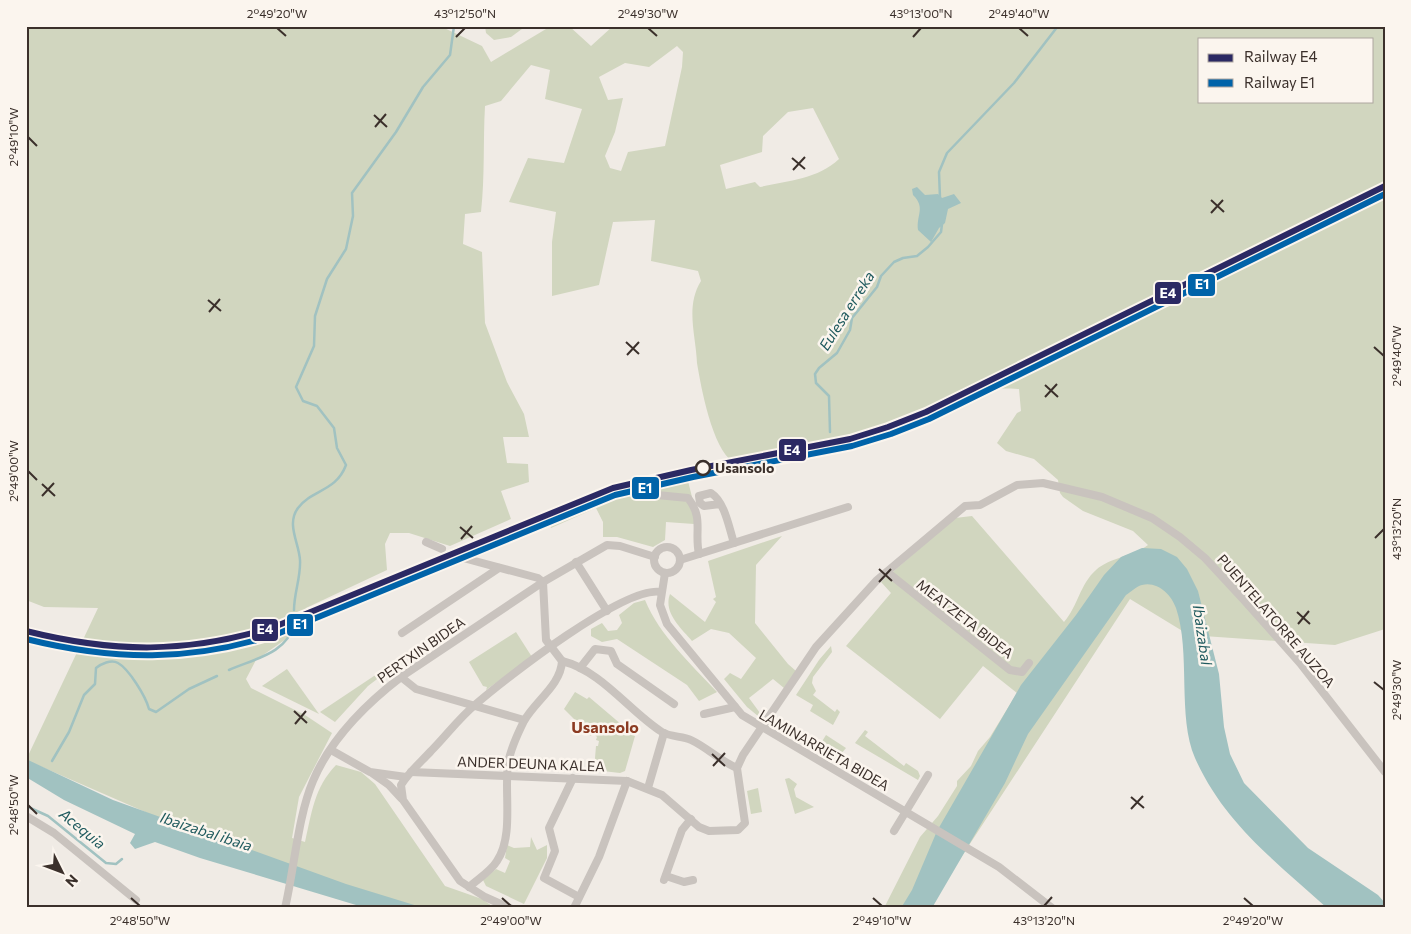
<svg xmlns="http://www.w3.org/2000/svg" width="1411" height="934" font-family="Commissioner,sans-serif">
<rect width="100%" height="100%" fill="#f0ebe5"/>
<g fill="#d1d6bf" fill-rule="evenodd">
<path d="M26,26H440L482,46L491,62L551,26H569L591,46L613,26H1385V629L1335,645L1189,635L1130,599L928,908H884L920,837L938,816L957,786V781L971,766L978,751L990,737L1017,693L983,666L940,719L846,646L891,593L881,582L955,518L972,516L1064,622C1078,606 1080,584 1096,570C1109,558 1133,556 1148,545L1133,531L1083,511L1063,497L1060,493L1058,480L1034,459L1006,451L997,443L1017,413L1021,411L1019,389C994,388 971,387 958,410C942,411 929,418 914,422C894,427 874,430 854,435C833,440 748,471 733,462C712,448 701,387 697,363C696,335 685,307 701,281L698,271L651,261L655,220L613,222L599,285L552,296V242L556,212L509,202L528,158L564,163L582,109L545,99L550,70L531,65L501,101L485,106C483,141 485,177 481,212L465,214L463,244L482,252L485,323L507,382L524,414L529,437H503L507,463L528,464L529,482L501,491L511,519L450,546L409,533H390L385,544L387,570L306,608L296,632L256,660L246,679L251,688L305,715L332,733L299,797L292,838L305,842C312,812 314,788 336,765L361,772L375,784L445,886L482,899L495,908H419L267,865L26,760L98,608L44,607L26,600ZM1200,39H1372V101H1200ZM677,46L683,52L682,67L665,146L628,152L621,171L610,168L605,156L615,132L623,98L608,100L599,77L625,63L649,67ZM813,108L839,159C818,179 787,181 760,187L755,182L726,189L720,165L762,152L763,136L788,112Z"/>
<polygon points="485,26 526,26 511,37 494,40 486,33"/>
<polygon points="687,477 696,513 694,524 666,522 665,540 653,547 617,537 603,537 603,522 596,508 551,528 548,521 614,493 672,480 673,485 678,484 677,479"/>
<path d="M782,536L756,565L755,623L788,664L796,671L784,688L773,679L749,698L760,713L758,716L747,707L724,679L730,673L741,679L756,658L729,633L711,629L692,641C681,628 663,613 670,594L705,622L716,602L713,599L716,597L708,561Z"/>
<path d="M645,600C660,636 691,664 717,692L699,701L687,685L617,639L602,642L591,636V629L602,623L608,631L617,630L622,623L619,615L634,603Z"/>
<polygon points="516,632 532,657 486,690 487,687 483,686 469,662"/>
<polygon points="831,646 832,652 813,677 812,683 816,691 813,695 835,712 837,709 840,712 833,725 810,711 813,705 796,695 819,660"/>
<polygon points="287,669 319,714 262,686"/>
<polygon points="383,670 385,673 368,686 335,722 320,712"/>
<polygon points="575,692 587,699 589,697 635,736 625,771 620,773 594,770 596,746 598,746 599,741 596,740 597,737 593,733 591,736 564,709"/>
<polygon points="865,730 868,732 865,736 904,766 906,763 918,771 920,776 918,780 855,743"/>
<polygon points="826,735 846,748 836,760 816,751"/>
<polygon points="789,778 797,784 794,789 796,797 814,807 795,814 785,779"/>
<polygon points="758,788 762,812 751,814 747,791"/>
<polygon points="531,837 537,850 547,845 547,858 524,904 486,886 483,880 496,869 505,873 510,861 505,858 507,845 514,848 530,847"/>
</g>
<g fill="#a1c2c1">
<path d="M917,187L925,195L938,194L942,198L954,194L961,203L948,209L945,223L939,228L931,242L918,230C916,215 926,208 913,195L912,189Z"/>
<path d="M1142,548L1161,549L1177,557L1187,569L1198,591L1219,674L1224,727L1230,754L1244,783L1308,848L1378,895L1385,903V908H1327C1275,861 1224,823 1195,758C1177,717 1191,652 1176,608C1171,594 1157,581 1142,585C1137,586 1131,592 1126,595L1028,734L1005,783L932,908H901L912,890L937,831L1021,685L1076,615L1104,575L1121,557Z"/>
<polygon points="26,759 113,800 346,884 424,908 366,908 200,858 155,842 135,849 130,843 135,834 64,800 26,777"/>
</g>
<g fill="none" stroke-linecap="round" stroke-linejoin="round">
<g stroke="#a1c2c1" stroke-width="2.5">
<polyline points="940,198 939,172 947,153 1014,83 1058,26"/>
<polyline points="830,432 829,396 816,383 815,374 819,368 837,353 850,330 852,318 877,287 881,276 894,262 903,258 917,256 928,247 941,232 942,224"/>
<path d="M294,610C294,593 301,577 300,560C299,543 286,524 298,508C312,489 336,492 346,465L337,448L334,428L317,406L303,401L296,387L314,346L315,316L327,279L346,249L353,216L352,193L396,132L423,87L450,55L454,26"/>
<path d="M229,670C253,659 287,654 294,624"/>
<path d="M52,761L69,732L84,695L95,684L96,668C101,664 111,659 118,663C129,669 146,697 149,709L156,712L189,689L217,676"/>
<polyline points="26,806 48,816 106,863 116,864 122,859"/>
</g>
<g stroke="#c9c3be" stroke-width="8">
<path d="M657,495L688,498C704,518 694,532 699,554"/>
<path d="M720,504L704,506L700,503L699,496L711,493C725,502 729,528 734,543"/>
<polyline points="426,542 442,549"/>
<circle cx="667" cy="560" r="13"/>
<path d="M456,556L538,578L543,582L546,640L562,661C561,685 535,701 524,721C518,733 510,751 508,764C504,793 514,836 497,861C491,871 478,879 469,887"/>
<polyline points="680,560 848,507"/>
<polyline points="576,562 607,611"/>
<polyline points="887,572 1010,670 1022,672 1029,663"/>
<polyline points="665,573 660,605 667,624 742,715 999,867 1052,908"/>
<polyline points="402,633 499,568"/>
<path d="M562,661C602,671 629,711 662,732C670,737 683,736 691,740C708,748 720,761 737,768"/>
<polyline points="580,668 595,649 611,651 617,664 674,704"/>
<polyline points="401,677 416,689 524,720"/>
<polyline points="704,714 735,707"/>
<polyline points="331,750 370,772 406,777"/>
<polyline points="411,772 627,781 662,795 699,827 709,831 738,830 745,823 737,768 743,755 816,647 877,580 965,506 980,505 1017,485 1043,483 1102,497 1152,518 1180,537 1205,558 1243,599 1300,663 1385,772"/>
<polyline points="372,773 389,785 401,798"/>
<polyline points="573,778 549,828 555,851 544,878 579,897"/>
<polyline points="648,788 664,733"/>
<polyline points="26,816 54,833 136,900"/>
<polyline points="894,831 928,775"/>
<polyline points="666,876 684,882 693,880"/>
<polyline points="664,880 682,830 691,819"/>
<path d="M285,908C294,870 298,816 313,781C330,740 366,704 401,677L543,582L607,545L620,546L655,557"/>
<path d="M510,908L485,897L460,881L403,800L401,785C409,772 421,762 431,751C446,736 459,718 476,704C506,678 625,585 661,592"/>
<polyline points="574,908 599,857 627,781"/>
</g>
<g stroke="#fbf5ee" stroke-width="10">
<path id="rail-1" d="M26,631C114,653 187,654 274,627L613,488L691,470L850,439L888,427L926,412L1385,186"/>
</g>
<g stroke="#fbf5ee" stroke-width="10">
<path id="rail-2" d="M26,639C115,661 190,662 277,634L615,495L693,477L852,446L891,434L929,419L1385,194"/>
</g>
<use href="#rail-1" stroke="#2b2963" stroke-width="6"/>
<use href="#rail-2" stroke="#0063a9" stroke-width="6"/>
</g>
<path fill="none" stroke="#3b302b" stroke-width="2" d="M277,28L286,36M648,28L657,36M1019,28L1028,36M456,37L465,28M913,37L921,28M374,115L387,127M375,127L386,114M28,137L37,146M792,158L805,169M793,170L805,157M1211,200L1224,212M1211,213L1223,200M208,300L221,311M209,312L220,299M626,342L639,354M1374,347L1384,356M627,355L639,342M1045,385L1058,397M1045,397L1057,384M28,471L37,480M42,484L55,496M42,496L54,483M460,527L473,538M1375,538L1384,529M461,539L472,526M879,569L892,581M879,582L891,569M1297,612L1310,624M1298,624L1309,611M1374,682L1384,690M294,711L307,723M295,724L306,711M712,754L725,766M713,766L725,753M1131,797L1144,808M28,805L37,814M1131,809L1143,796M131,898L140,906M502,898L511,906M873,898L882,906M1244,898L1253,906M1044,906L1052,897"/>
<circle fill="#fbf5ee" stroke="#3b302b" stroke-width="2.5" cx="703" cy="468" r="7"/>
<g text-anchor="middle" stroke-width="5" stroke-linejoin="round" paint-order="stroke">
<g font-size="14" font-weight="bold" fill="#3b302b" stroke="#fbf5ee" text-anchor="start">
<text x="715" y="473">Usansolo</text>
</g>
<g font-size="14" fill="#3b302b" stroke="#fbf5ee">
<text transform="translate(965 619) rotate(38)" y="5">MEATZETA BIDEA</text>
<text transform="translate(1276 621) rotate(49)" y="5">PUENTELATORRE AUZOA</text>
<text transform="translate(421 650) rotate(-35)" y="5">PERTXIN BIDEA</text>
<text transform="translate(824 750) rotate(30)" y="5">LAMINARRIETA BIDEA</text>
<text transform="translate(531 764) rotate(2)" y="5">ANDER DEUNA KALEA</text>
</g>
<g font-size="15" font-style="italic" fill="#1f5a5e" stroke="#fbf5ee">
<text transform="translate(847 311) rotate(-58)" y="5">Eulesa erreka</text>
<text transform="translate(1202 635) rotate(82)" y="5">Ibaizabal</text>
<text transform="translate(82 829) rotate(39)" y="5">Acequia</text>
<text transform="translate(206 832) rotate(18)" y="5">Ibaizabal ibaia</text>
</g>
<g font-size="16" font-weight="bold" fill="#8c3b22" stroke="#fbf5ee">
<text x="605" y="733">Usansolo</text>
</g>
</g>
<g stroke="#fbf5ee" stroke-width="2">
<rect x="1187" y="273" width="29" height="24" rx="5" fill="#0063a9"/>
<rect x="1154" y="281" width="28" height="24" rx="5" fill="#2b2963"/>
<rect x="778" y="438" width="29" height="24" rx="5" fill="#2b2963"/>
<rect x="631" y="476" width="29" height="24" rx="5" fill="#0063a9"/>
<rect x="286" y="613" width="28" height="24" rx="5" fill="#0063a9"/>
<rect x="251" y="618" width="28" height="24" rx="5" fill="#2b2963"/>
</g>
<g font-size="14" text-anchor="middle" font-weight="bold" fill="#fff">
<text x="1202" y="289">E1</text>
<text x="1168" y="298">E4</text>
<text x="792" y="455">E4</text>
<text x="645" y="493">E1</text>
<text x="300" y="629">E1</text>
<text x="265" y="634">E4</text>
</g>
<rect width="1411" height="934" fill="none" stroke="#fbf5ee" stroke-width="55"/>
<rect x="1198" y="38" width="175" height="65" fill="#fbf5ee" stroke="#aea6a0"/>
<rect x="1208" y="54" width="25" height="8" fill="#2b2963" stroke="#aea6a0"/>
<text x="1244" y="62" font-size="15" fill="#3b302b">Railway E4</text>
<rect x="1208" y="79" width="25" height="8" fill="#0063a9" stroke="#aea6a0"/>
<text x="1244" y="88" font-size="15" fill="#3b302b">Railway E1</text>
<g transform="translate(62 872) rotate(132)" stroke="#fbf5ee" stroke-width="4" paint-order="stroke">
<path d="M0-4L9 19L0 12L-9 19Z" fill="#3b302b"/>
<text y="-8" font-size="14" font-weight="bold" text-anchor="middle" fill="#3b302b">N</text>
</g>
<rect x="28" y="28" width="1356" height="878" fill="none" stroke="#3b302b" stroke-width="2"/>
<g font-size="12" text-anchor="middle" fill="#3b302b">
<text x="277" y="18">2°49'20"W</text>
<text x="465" y="18">43°12'50"N</text>
<text x="648" y="18">2°49'30"W</text>
<text x="921" y="18">43°13'00"N</text>
<text x="1019" y="18">2°49'40"W</text>
<text transform="translate(14 137) rotate(-90)" y="4">2°49'10"W</text>
<text transform="translate(1397 356) rotate(-90)" y="4">2°49'40"W</text>
<text transform="translate(14 471) rotate(-90)" y="4">2°49'00"W</text>
<text transform="translate(1397 529) rotate(-90)" y="4">43°13'20"N</text>
<text transform="translate(1397 690) rotate(-90)" y="4">2°49'30"W</text>
<text transform="translate(14 805) rotate(-90)" y="4">2°48'50"W</text>
<text x="140" y="925">2°48'50"W</text>
<text x="511" y="925">2°49'00"W</text>
<text x="882" y="925">2°49'10"W</text>
<text x="1044" y="925">43°13'20"N</text>
<text x="1253" y="925">2°49'20"W</text>
</g>
</svg>
